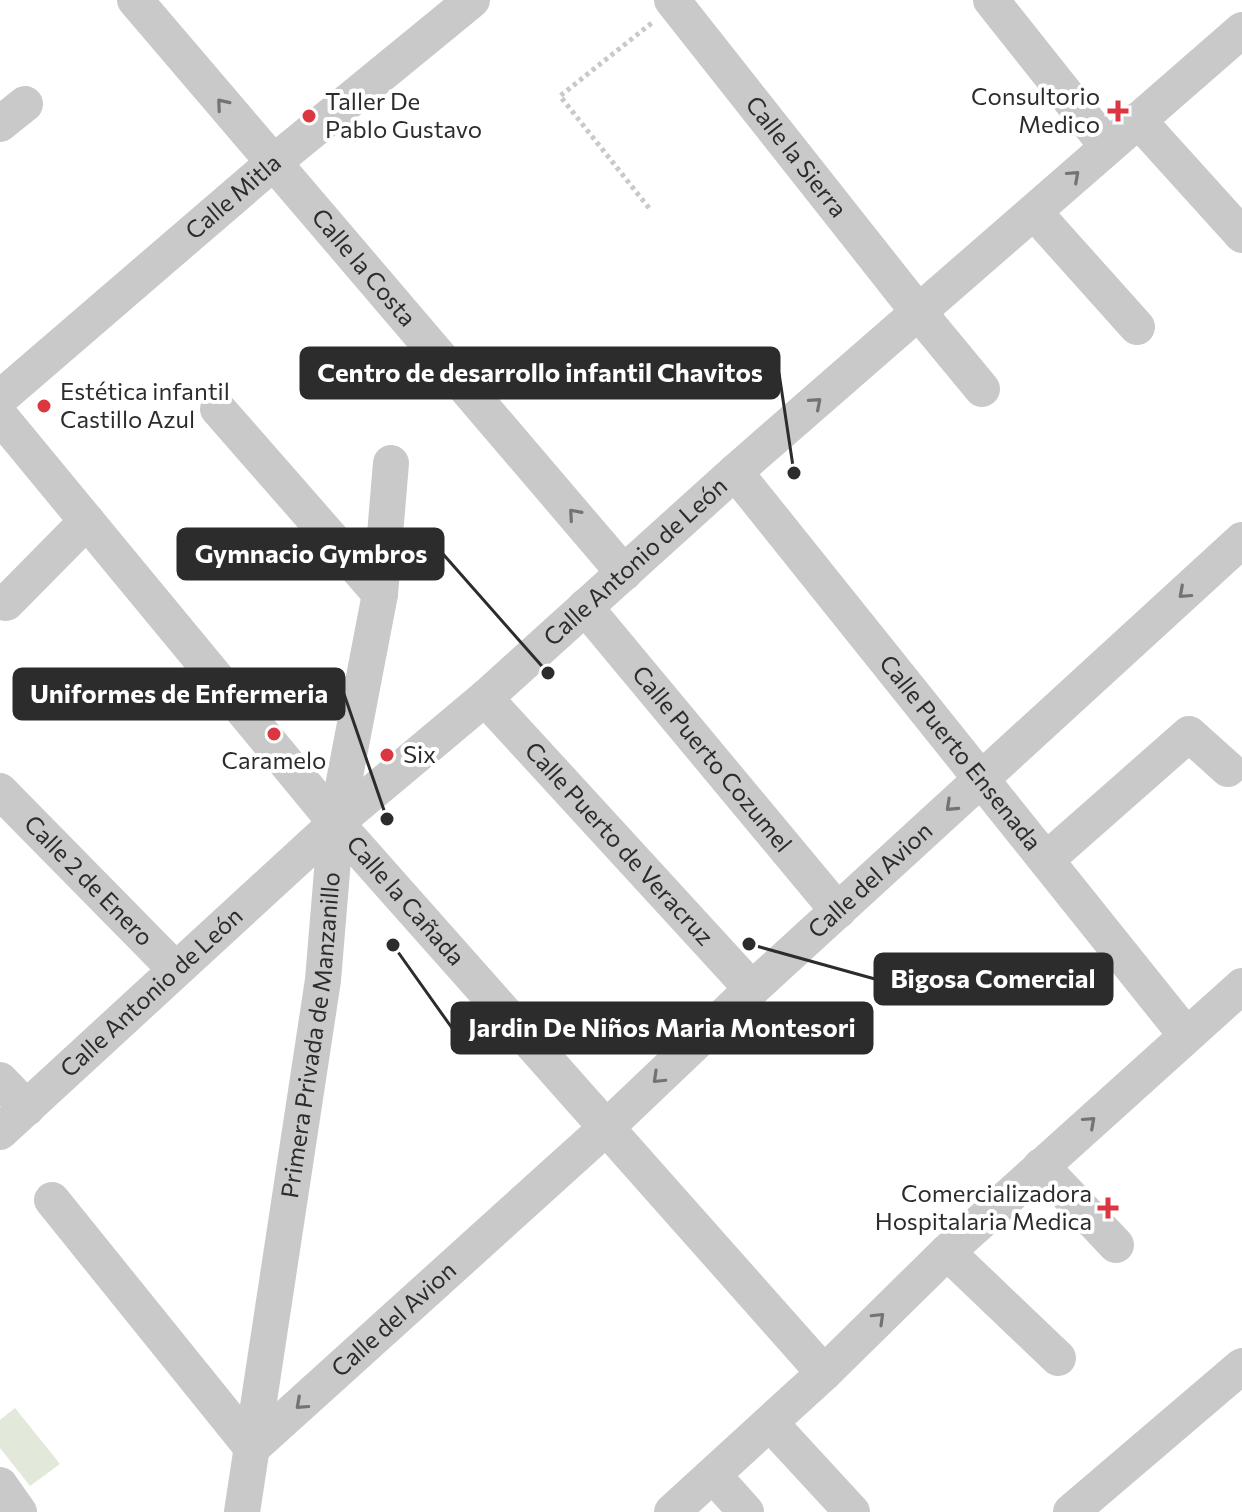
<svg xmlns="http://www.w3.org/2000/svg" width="1242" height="1512" font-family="Commissioner,sans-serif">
<rect width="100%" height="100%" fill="#fff"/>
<polygon fill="#e2e9da" points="15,1408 60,1464 30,1486 0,1448 0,1420"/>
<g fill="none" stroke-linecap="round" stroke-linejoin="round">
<polyline stroke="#c9c9c9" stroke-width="5" stroke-dasharray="4 4" stroke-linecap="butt" points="649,208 560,96 653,22"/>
<g stroke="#c9c9c9" stroke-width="36">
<path id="s1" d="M135,0L624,573"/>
<path id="s2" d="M672,0L920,314L982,389"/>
<polyline points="991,0 1107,146"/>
<polyline points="1138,120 1242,235"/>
<polyline points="0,124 25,104"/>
<polyline points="1034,212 1137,327"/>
<path id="s3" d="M0,398L273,163L472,0"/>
<polyline points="218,409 380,594"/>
<path id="s4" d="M0,416L336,823L824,1373"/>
<path id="s5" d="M735,472L1186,1035"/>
<polyline points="6,603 87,521"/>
<path id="s6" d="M585,607L838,911"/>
<path id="s7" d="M485,698L752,989"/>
<path id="s8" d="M0,791L175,969"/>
<polyline points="1046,860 1189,734 1228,769"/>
<polyline points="0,1080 27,1108"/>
<path id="s9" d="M0,1132L336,823L485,698L735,472L1242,30"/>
<polyline points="1041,1166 1116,1245"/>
<path id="s10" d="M52,1200L252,1448L606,1128L752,989L1242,540"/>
<polyline points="947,1252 1058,1358"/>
<polyline points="770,1423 852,1512"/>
<polyline points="713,1475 746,1512"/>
<polyline points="0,1485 19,1512"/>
<path id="s11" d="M242,1512L323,980L336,823L380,594L391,463"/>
<polyline points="672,1512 824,1373 947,1252 1242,986"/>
<polyline points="1071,1512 1242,1366"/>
</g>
</g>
<defs><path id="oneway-chevron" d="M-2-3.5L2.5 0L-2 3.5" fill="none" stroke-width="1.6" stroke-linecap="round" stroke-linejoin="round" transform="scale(2)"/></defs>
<g stroke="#737373">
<use href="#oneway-chevron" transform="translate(222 104) rotate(-130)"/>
<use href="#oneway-chevron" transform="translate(1074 176) rotate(-42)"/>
<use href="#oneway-chevron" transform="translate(816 403) rotate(-41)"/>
<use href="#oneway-chevron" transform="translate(574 514) rotate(-131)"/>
<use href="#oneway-chevron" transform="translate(1184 593) rotate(138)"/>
<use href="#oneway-chevron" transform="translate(951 806) rotate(137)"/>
<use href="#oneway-chevron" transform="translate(658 1078) rotate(136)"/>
<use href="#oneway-chevron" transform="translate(1090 1122) rotate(-42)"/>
<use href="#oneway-chevron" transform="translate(879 1318) rotate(-44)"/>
<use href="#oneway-chevron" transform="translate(301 1404) rotate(138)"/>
</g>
<g fill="#da3740" stroke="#fff" stroke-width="3">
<path d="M1114 99h8v8h8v8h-8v8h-8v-8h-8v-8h8z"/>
<circle cx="309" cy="116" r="8"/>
<circle cx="44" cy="406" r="8"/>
<circle cx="274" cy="734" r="8"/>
<circle cx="387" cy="755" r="8"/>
<path d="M1104 1196h8v8h8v8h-8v8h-8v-8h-8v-8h8z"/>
</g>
<g text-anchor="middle" stroke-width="8" stroke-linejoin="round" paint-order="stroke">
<g font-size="24" fill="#2c2c2c" stroke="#fff" text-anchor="start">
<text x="1100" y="105" text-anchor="end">Consultorio<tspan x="1100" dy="28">Medico</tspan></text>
<text x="325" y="110">Taller De<tspan x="325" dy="28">Pablo Gustavo</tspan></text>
<text x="60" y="400">Estética infantil<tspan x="60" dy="28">Castillo Azul</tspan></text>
<text x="403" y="763">Six</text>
<text x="274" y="769" text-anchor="middle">Caramelo</text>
<text x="1092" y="1202" text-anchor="end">Comercializadora<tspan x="1092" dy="28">Hospitalaria Medica</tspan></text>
</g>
<g font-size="24" fill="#2c2c2c" stroke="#fff">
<text dy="8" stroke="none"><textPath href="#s2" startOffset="200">Calle la Sierra</textPath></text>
<text dy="8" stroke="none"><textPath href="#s3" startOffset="308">Calle Mitla</textPath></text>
<text dy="8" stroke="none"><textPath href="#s1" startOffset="352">Calle la Costa</textPath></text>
<text dy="8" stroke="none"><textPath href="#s9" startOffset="854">Calle Antonio de León</textPath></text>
<text dy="8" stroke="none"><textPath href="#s5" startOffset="360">Calle Puerto Ensenada</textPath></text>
<text dy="8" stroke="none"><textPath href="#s6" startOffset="198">Calle Puerto Cozumel</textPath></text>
<text dy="8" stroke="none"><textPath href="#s7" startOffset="198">Calle Puerto de Veracruz</textPath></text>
<text dy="8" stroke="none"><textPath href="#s8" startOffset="126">Calle 2 de Enero</textPath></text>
<text dy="8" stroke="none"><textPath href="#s10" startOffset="1158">Calle del Avion</textPath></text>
<text dy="8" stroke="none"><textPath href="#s4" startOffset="632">Calle la Cañada</textPath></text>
<text dy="8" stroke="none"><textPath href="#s9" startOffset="206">Calle Antonio de León</textPath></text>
<text dy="8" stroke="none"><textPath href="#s11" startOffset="482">Primera Privada de Manzanillo</textPath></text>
<text dy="8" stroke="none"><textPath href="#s10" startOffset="510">Calle del Avion</textPath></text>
</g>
</g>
<path fill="none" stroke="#2c2c2c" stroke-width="3" d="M794 473L779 373M548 673L443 554M387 819L344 694M749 944L875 979M393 945L452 1028"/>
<g fill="#2c2c2c" stroke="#fff" stroke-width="3">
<circle cx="794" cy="473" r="8"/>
<circle cx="548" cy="673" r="8"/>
<circle cx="387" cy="819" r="8"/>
<circle cx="749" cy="944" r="8"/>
<circle cx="393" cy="945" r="8"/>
</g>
<g fill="#2c2c2c" stroke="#2c2c2c" stroke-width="3">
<rect x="301" y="348" width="478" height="50" rx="8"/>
<rect x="178" y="529" width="265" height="50" rx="8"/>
<rect x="14" y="669" width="330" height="50" rx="8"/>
<rect x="875" y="954" width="237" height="50" rx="8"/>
<rect x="452" y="1003" width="420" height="50" rx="8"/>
</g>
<g font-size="26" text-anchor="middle" font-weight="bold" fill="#fff">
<text x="540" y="382">Centro de desarrollo infantil Chavitos</text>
<text x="311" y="563">Gymnacio Gymbros</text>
<text x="179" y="703">Uniformes de Enfermeria</text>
<text x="993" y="988">Bigosa Comercial</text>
<text x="662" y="1037">Jardin De Niños Maria Montesori</text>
</g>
</svg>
